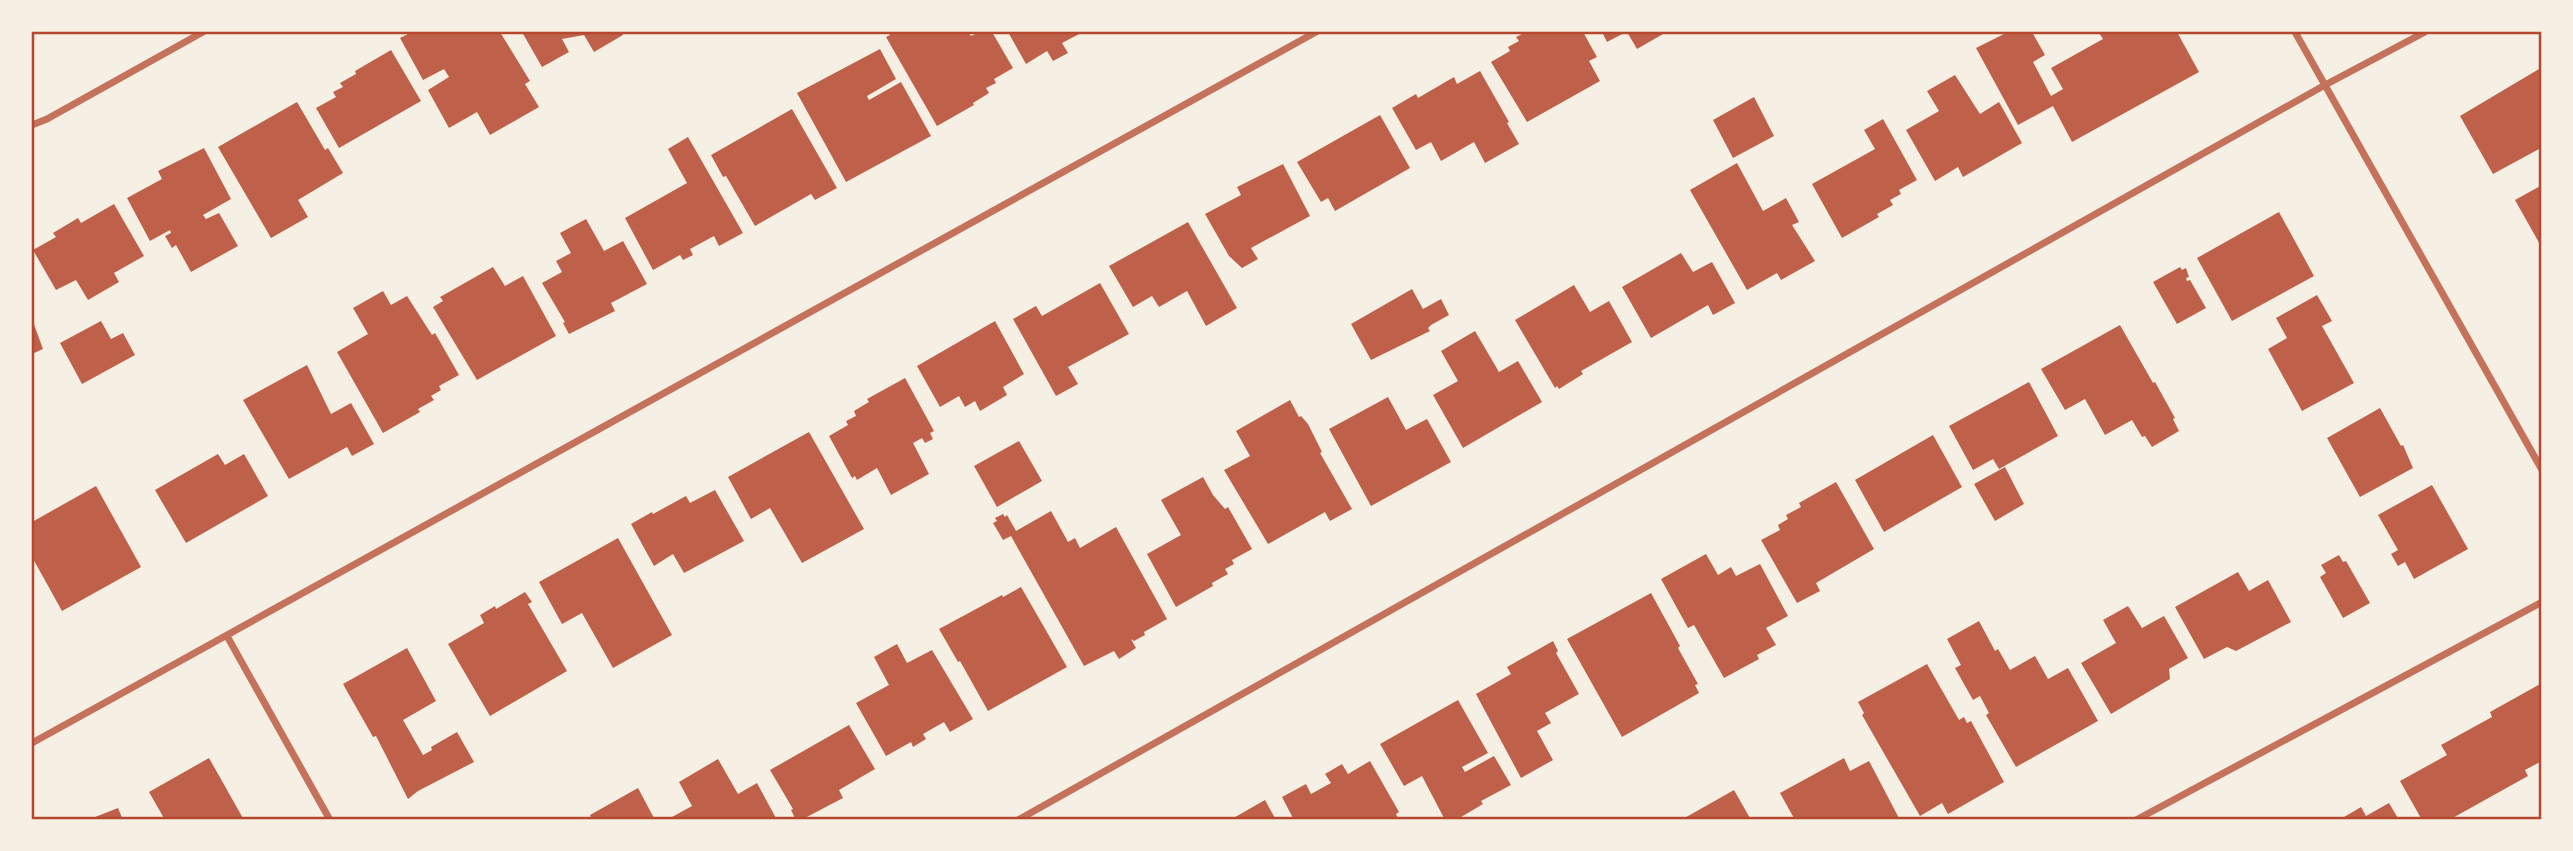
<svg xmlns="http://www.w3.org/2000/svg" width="2573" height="851" font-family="'Varela Round',sans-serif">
<rect width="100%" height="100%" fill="#f6efe4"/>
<g fill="#bf614a">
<polygon points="412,32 500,32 530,81 525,84 539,107 490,135 477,112 449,128 428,90 449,77 444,69 423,80 400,38"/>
<polygon points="522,32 621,32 623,35 594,52 584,35 562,39 569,52 542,67"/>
<polygon points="888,32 968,32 971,36 979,32 992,32 1013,68 994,79 996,83 986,88 989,93 973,103 974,105 937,126 886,37 890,35"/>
<polygon points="1008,32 1083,32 1062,43 1068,53 1053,61 1047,51 1026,64"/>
<polygon points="1526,32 1583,32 1597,57 1589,61 1600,81 1527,122 1491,62 1510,51 1508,47 1519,41 1516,37"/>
<polygon points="1602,32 1626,32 1607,42"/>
<polygon points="1627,32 1662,32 1663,34 1637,49"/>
<polygon points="2008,32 2032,32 2045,55 2033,62 2051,96 2063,89 2051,68 2103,39 2099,33 2102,32 2177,32 2199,72 2072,142 2053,106 2018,125 1976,48"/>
<polygon points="880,49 896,79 867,96 869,100 901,82 931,136 846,182 797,93"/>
<polygon points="391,50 421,101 339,148 316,108 336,97 333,92 343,87 340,83 356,74 355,71"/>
<polygon points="2539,69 2542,73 2542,152 2539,149 2493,174 2460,116"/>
<polygon points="1480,71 1509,122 1507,123 1519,144 1485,163 1474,142 1441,161 1431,142 1416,150 1392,108 1416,94 1418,98 1454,77 1457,84"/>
<polygon points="1955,75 1980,114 1999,102 2022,143 1963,177 1958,167 1935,181 1906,130 1939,111 1927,91"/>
<polygon points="1754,97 1774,136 1733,158 1713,120"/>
<polygon points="297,102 325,150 328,148 343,173 298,200 308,217 271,238 218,147"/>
<polygon points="792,109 837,188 815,200 811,194 755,226 726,176 723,177 711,155"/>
<polygon points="1380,115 1410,168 1335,211 1328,198 1321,202 1297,162"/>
<polygon points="1883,119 1917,180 1899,190 1901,194 1890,200 1893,205 1877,214 1879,217 1842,238 1812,184 1875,149 1864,130"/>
<polygon points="688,137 743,233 719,246 714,236 690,249 693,255 683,260 680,255 653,270 625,218 687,183 668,149"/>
<polygon points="204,148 231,199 203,215 206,219 219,213 238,246 191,272 176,245 172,248 165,236 171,233 170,230 150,241 127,198 162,179 158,171"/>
<polygon points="1737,163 1763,211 1786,198 1799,222 1792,225 1815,261 1781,280 1777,273 1747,290 1690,190"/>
<polygon points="1283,164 1310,216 1251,248 1258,259 1242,268 1229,256 1205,214 1241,195 1237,187"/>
<polygon points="2542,185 2542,248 2515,200"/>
<polygon points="114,204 144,256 114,273 119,282 88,300 76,280 56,290 33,250 56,237 53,233 78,218 81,223"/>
<polygon points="2279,212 2314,276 2232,321 2197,258"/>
<polygon points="586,219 604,251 623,241 647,284 611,303 615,311 569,334 563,323 565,322 542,283 562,272 556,261 571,253 560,233"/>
<polygon points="1188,222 1237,308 1206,326 1187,291 1159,307 1152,296 1133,307 1109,266"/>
<polygon points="1681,253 1693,272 1712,262 1735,303 1713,315 1708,305 1651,338 1622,287"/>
<polygon points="493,267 505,286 523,276 556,336 477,380 433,307 443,301 440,297"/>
<polygon points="2180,267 2182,270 2186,268 2189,277 2186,278 2187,281 2190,280 2206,308 2177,324 2153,282"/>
<polygon points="1100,283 1129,334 1068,367 1078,384 1056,396 1013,319 1036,306 1042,316"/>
<polygon points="1574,285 1590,312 1609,301 1632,342 1581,371 1583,374 1559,389 1557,386 1555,388 1515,320"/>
<polygon points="1412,289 1423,309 1441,299 1449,315 1431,325 1428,328 1430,331 1371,360 1351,324"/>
<polygon points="383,291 391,305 407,296 432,335 435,333 459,375 439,386 441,390 431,396 434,400 418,409 420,412 383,433 337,352 368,334 353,308"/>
<polygon points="2317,295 2332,321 2322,326 2354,383 2302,411 2268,349 2287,338 2276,318"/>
<polygon points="32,319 43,349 32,354"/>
<polygon points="101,321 111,339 123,333 135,355 82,384 60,343"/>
<polygon points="995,321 1024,374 1003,387 1007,395 980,411 975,401 965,407 959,396 940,407 917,366"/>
<polygon points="2120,325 2153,383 2155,382 2175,418 2173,419 2179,431 2152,447 2145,436 2142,437 2132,420 2105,435 2085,399 2065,410 2041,369"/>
<polygon points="1475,331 1499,372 1518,361 1542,402 1463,448 1433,395 1458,381 1441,351"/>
<polygon points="307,365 331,414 351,403 374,444 352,456 347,447 289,479 243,400"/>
<polygon points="905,378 934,431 930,433 933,439 925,443 922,438 913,443 929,474 891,495 877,468 857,480 855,476 852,478 829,436 848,425 846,421 856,416 854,411 869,402 867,399"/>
<polygon points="2029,382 2058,436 1999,469 1993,459 1973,470 1949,426"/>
<polygon points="1388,397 1406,430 1427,419 1451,462 1371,506 1329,429"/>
<polygon points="1290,400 1299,417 1301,416 1308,424 1322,452 1320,453 1352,509 1330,521 1325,512 1268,544 1224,470 1250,456 1236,431"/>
<polygon points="2380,408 2401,446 2403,445 2413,468 2360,497 2327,438"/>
<polygon points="809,432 864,529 802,563 770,508 751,519 728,477"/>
<polygon points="1933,435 1962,487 1884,532 1855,480"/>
<polygon points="1019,441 1042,481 997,507 974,466"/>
<polygon points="218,454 225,465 244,454 268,496 186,543 155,490"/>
<polygon points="2005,467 2024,504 1995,521 1974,484"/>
<polygon points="1203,477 1213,495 1225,509 1228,507 1252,549 1232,560 1234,564 1225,569 1228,574 1212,583 1213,586 1176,607 1147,554 1181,535 1161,500"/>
<polygon points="1836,482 1874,549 1816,583 1820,591 1797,603 1761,540 1780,530 1778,525 1788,519 1786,515 1801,507 1799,503"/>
<polygon points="2432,485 2468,549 2414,579 2405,562 2398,566 2391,554 2398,550 2378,515"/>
<polygon points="96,486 141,567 62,611 32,557 32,522"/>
<polygon points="715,490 744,541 684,573 673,554 654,566 631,524 652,512 653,514 686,496 690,503"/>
<polygon points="1051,511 1068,542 1075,538 1080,548 1116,527 1167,619 1144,632 1145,635 1134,641 1131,639 1136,648 1119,659 1114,651 1084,666 1011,536 1003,540 993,523 997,521 995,518 1003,514 1005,517 1007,515 1016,531"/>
<polygon points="618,538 672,635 613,668 582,613 562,624 539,582"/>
<polygon points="1706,554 1718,575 1731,567 1736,576 1760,564 1788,616 1766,628 1776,645 1757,655 1759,659 1724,678 1694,625 1688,628 1661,579"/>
<polygon points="2339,555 2343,562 2346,561 2370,603 2343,618 2320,577 2326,573 2321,565"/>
<polygon points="2238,572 2249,591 2268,580 2291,622 2236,651 2227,647 2204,659 2175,607"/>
<polygon points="1021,587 1067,667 988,711 960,661 958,662 939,629 1002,595 1003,597"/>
<polygon points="525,592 532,602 528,604 567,671 490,716 448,644 484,623 480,615 495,606 496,609"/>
<polygon points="1651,593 1680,646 1678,648 1698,684 1695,685 1699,693 1622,737 1567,639"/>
<polygon points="2128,606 2142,628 2164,616 2188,658 2169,669 2170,679 2111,714 2081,663 2116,643 2103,620"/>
<polygon points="1979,621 1995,651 1998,649 2010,670 2035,656 2048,679 2068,668 2098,721 2016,767 1986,715 1989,713 1980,696 1973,700 1955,668 1961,665 1947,639"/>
<polygon points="1553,641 1558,651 1556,653 1579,694 1545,713 1551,723 1537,731 1553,760 1521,778 1476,694 1511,674 1507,667"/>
<polygon points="897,644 907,663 932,650 973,719 950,732 944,722 923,734 926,739 913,747 911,742 886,756 856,703 889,685 874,657"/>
<polygon points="407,648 436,701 403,720 423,755 432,750 431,747 457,732 474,762 418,791 408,799 376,736 373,737 343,684"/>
<polygon points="1927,664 1959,720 1964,717 1967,723 1971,721 2004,782 1948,814 1942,803 1920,816 1862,715 1864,713 1858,702"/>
<polygon points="2542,683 2542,761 2525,770 2528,776 2449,820 2422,820 2400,781 2447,755 2441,745 2492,717 2490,712"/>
<polygon points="1458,700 1488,753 1462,767 1465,772 1494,756 1511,785 1481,801 1483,804 1456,820 1445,820 1422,776 1404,786 1380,744"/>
<polygon points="849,725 875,769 839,790 843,798 801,820 796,820 791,810 793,809 770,770"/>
<polygon points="209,758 244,820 165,820 149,792"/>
<polygon points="1844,758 1850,771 1869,761 1900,820 1795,820 1780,793"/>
<polygon points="718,759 738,794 757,783 777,820 674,820 672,817 692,806 679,782"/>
<polygon points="1370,761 1399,812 1396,814 1399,820 1294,820 1282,797 1306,784 1311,794 1331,783 1325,774 1342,764 1348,774"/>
<polygon points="638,788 655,820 592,820 590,815"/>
<polygon points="1734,790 1751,820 1681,820"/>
<polygon points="1265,800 1276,820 1230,820"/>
<polygon points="2389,803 2399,820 2339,820 2361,807 2366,816"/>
<polygon points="118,808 123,820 90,820 90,819"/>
</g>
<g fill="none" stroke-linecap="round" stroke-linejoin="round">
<g stroke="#c5725c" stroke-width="7">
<polyline points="2295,32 2542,470"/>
<polyline points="32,125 47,119 203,32"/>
<polyline points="227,636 330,820"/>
<polyline points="32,743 1316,32"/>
<polyline points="1018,820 2325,85 2425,32"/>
<polyline points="2136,820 2542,602"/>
</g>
</g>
<rect width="2573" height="851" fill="none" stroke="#f6efe4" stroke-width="66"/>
<rect x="33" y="33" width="2507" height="785" fill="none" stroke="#b5482f" stroke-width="2.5"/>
</svg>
